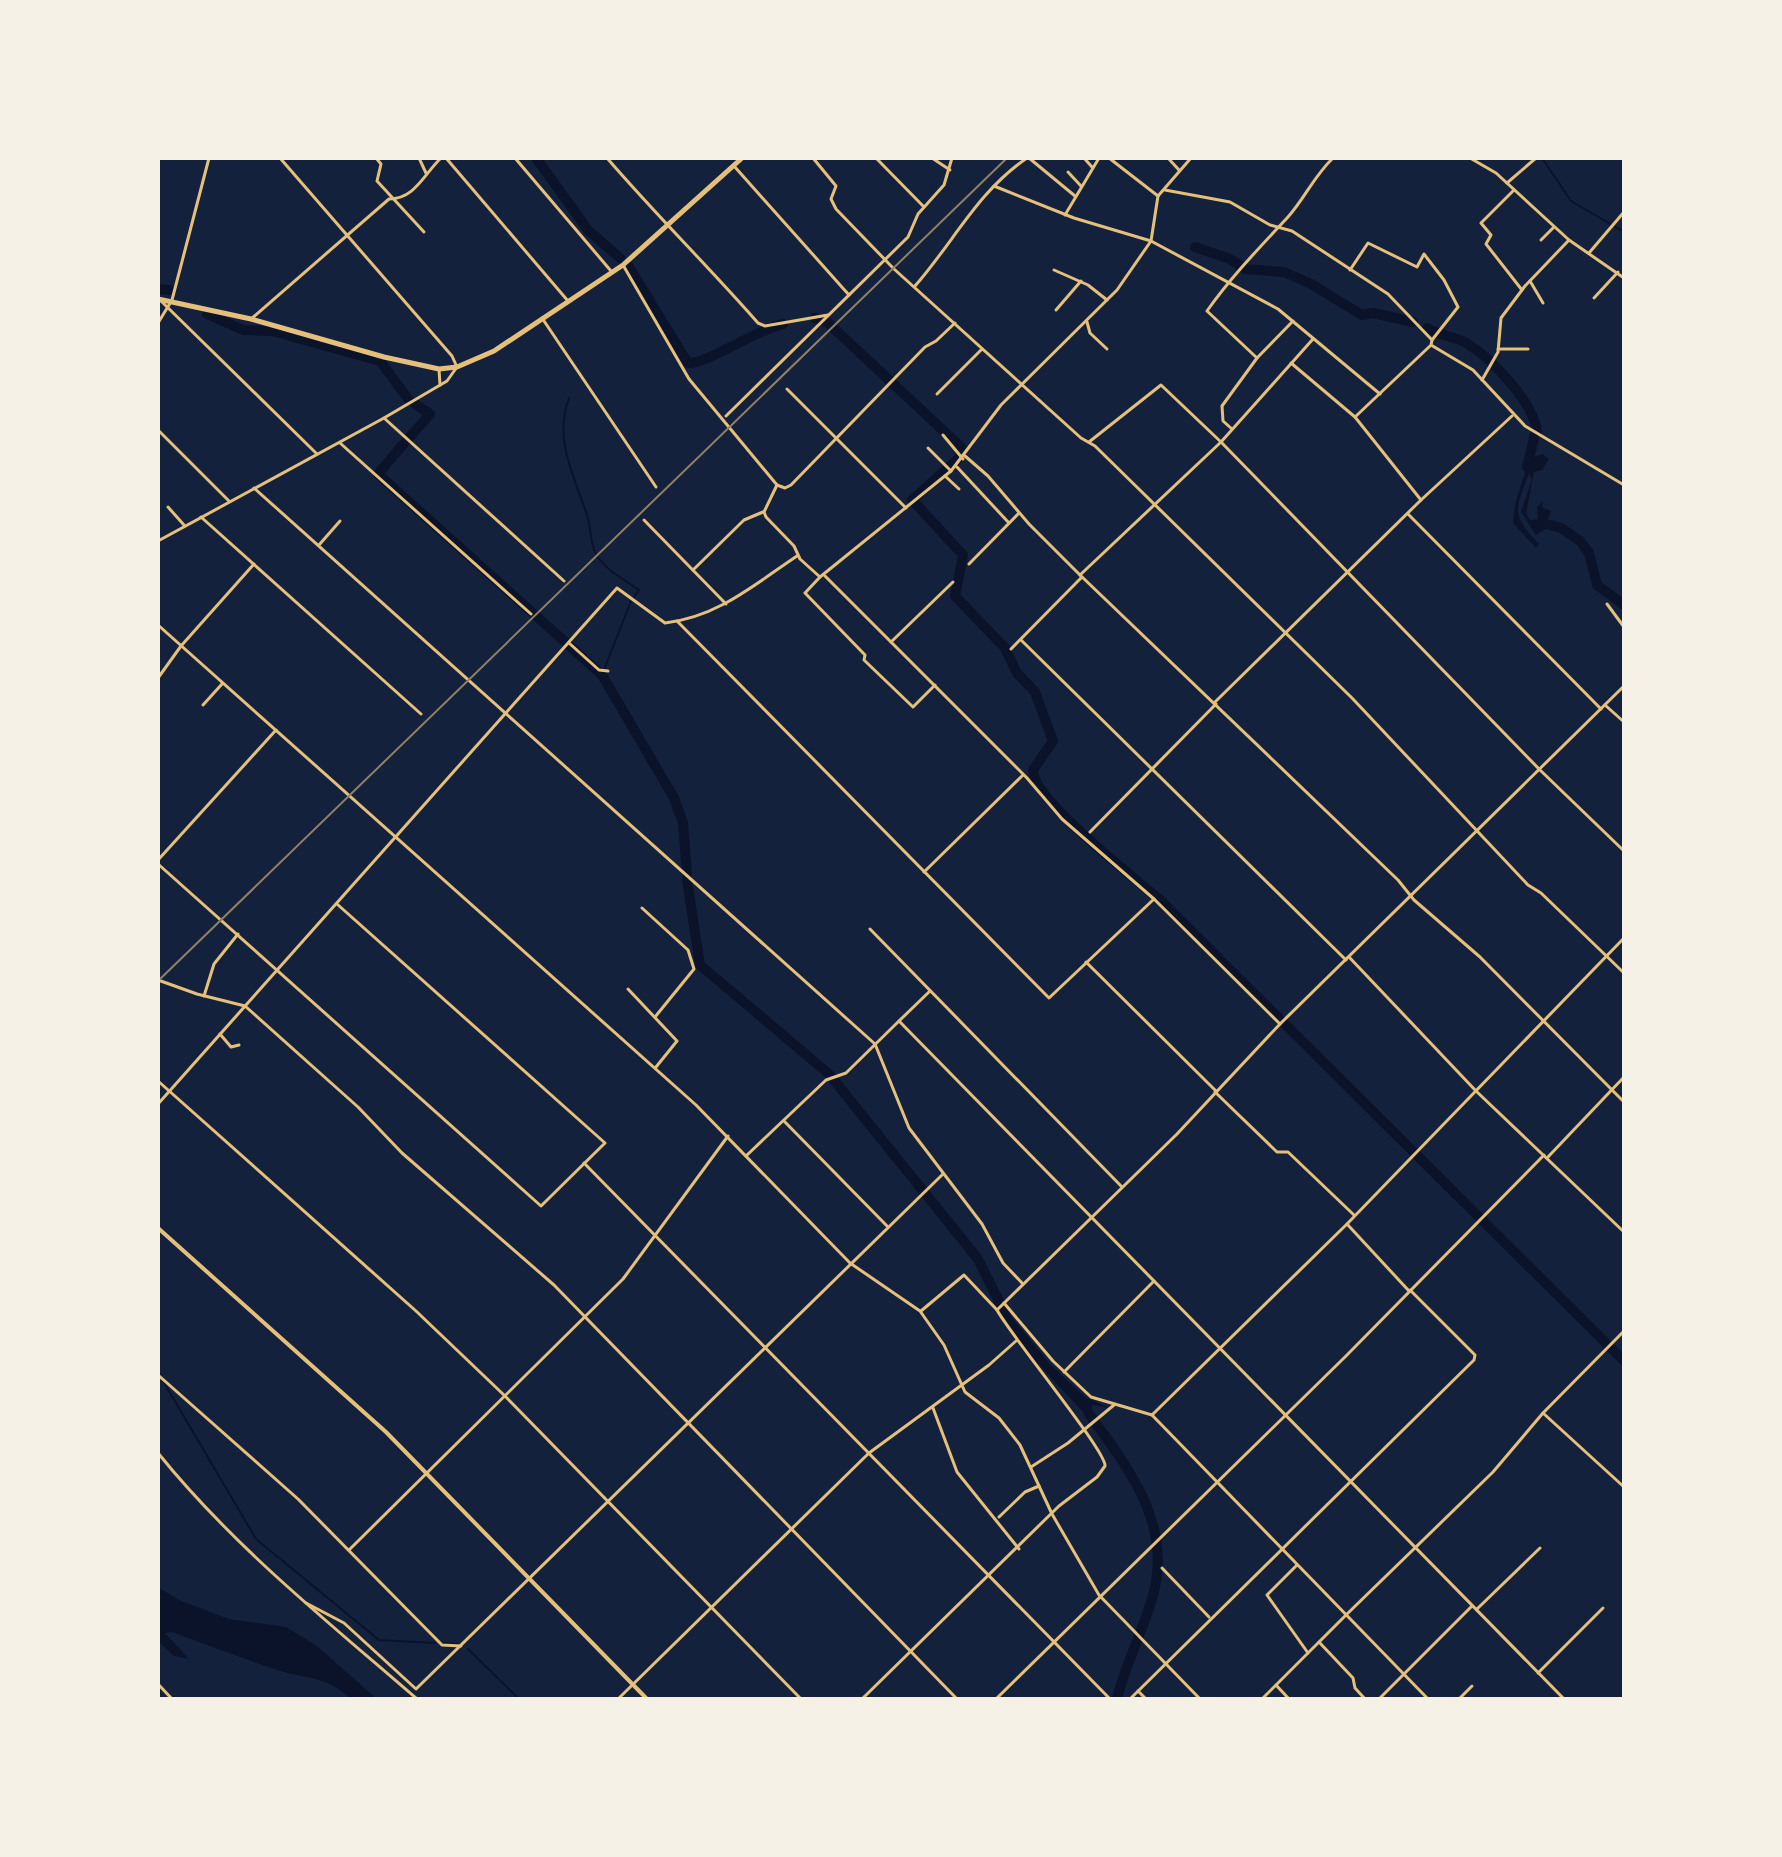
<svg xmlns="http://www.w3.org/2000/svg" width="1782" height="1857" font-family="'Roboto Condensed',sans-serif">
<rect width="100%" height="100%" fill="#14213d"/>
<g fill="#0b132b">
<path d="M1531,453L1530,458L1543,454L1549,459L1542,470L1534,472L1526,514L1530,520L1538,519L1537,507L1543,501L1542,507L1551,511L1548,520L1555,523L1536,535L1521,512L1532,479L1529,474C1515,509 1511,516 1539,544L1536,548L1513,523L1515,504Z"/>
<path d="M1003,1306L1050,1364L1085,1397L1110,1408L1092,1405V1422C1077,1403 996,1327 1003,1306Z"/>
<path d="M158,1587L179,1600L229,1619L286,1627L317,1646L377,1699H350C329,1676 304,1679 277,1670C242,1658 207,1645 172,1632L165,1633L189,1659L174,1656L158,1641Z"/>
</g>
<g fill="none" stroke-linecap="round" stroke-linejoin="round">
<g stroke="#0b132b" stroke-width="2">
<polyline points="1542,158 1571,201 1624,232"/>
<path d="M569,398C553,441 575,477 588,518C591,529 590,543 596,554C606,571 624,579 639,590L631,601L602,675"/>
<polyline points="163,1381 256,1539 379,1640 435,1643"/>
<polyline points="443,1643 459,1644"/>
<polyline points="468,1649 519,1699"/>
</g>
<g stroke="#0b132b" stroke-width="10">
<polyline points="536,158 588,230 620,258"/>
<polyline points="1195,247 1230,259 1245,269 1284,272 1311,284 1362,315 1373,313 1413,322"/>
<path d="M629,267L688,363C705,365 758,329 783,324"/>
<polyline points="158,289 170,290"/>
<polyline points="207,314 243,330 272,331 380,361 409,400"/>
<polyline points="815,318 827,322 962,448 959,458 912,500"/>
<path d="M1427,328C1439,336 1456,336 1468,344C1492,359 1533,402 1537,431"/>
<polyline points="408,439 430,414 415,404"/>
<polyline points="406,441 378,474 602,675 674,798 683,823 687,873"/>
<polyline points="1527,467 1535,434"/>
<path d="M915,503L963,555L955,596L1005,648L1017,673L1035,692L1053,741L1033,770C1032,799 1135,878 1160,900L1624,1361"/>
<polyline points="1542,523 1561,528 1580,541 1589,553 1597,585 1624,605"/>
<polyline points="687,880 700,965 829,1074 978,1259 1005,1313"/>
<path d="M1089,1414C1130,1470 1174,1526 1152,1599C1142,1633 1125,1665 1117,1699"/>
</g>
<g stroke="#e5c07b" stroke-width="3">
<polyline points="376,158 381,164 377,181 424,232"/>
<polyline points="419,158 426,173"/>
<polyline points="446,158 568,301"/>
<polyline points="515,158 611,271"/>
<path d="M607,158C656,215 709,267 758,323L765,326L828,315"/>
<polyline points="813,158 836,186 831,199 836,209 894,269 1081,438 1095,446 1352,698 1528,885 1541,893 1624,973"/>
<polyline points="876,158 924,207"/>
<polyline points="932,158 950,170"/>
<polyline points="1029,158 1075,196"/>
<polyline points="1084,158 1092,167"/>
<polyline points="1109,158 1158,196"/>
<polyline points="1168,158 1179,170"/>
<polyline points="1470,158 1496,173 1569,240 1624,278"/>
<polyline points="734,166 849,295"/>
<polyline points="1068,172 1081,186"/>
<polyline points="1507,183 1536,158"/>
<polyline points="994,186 1074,218 1151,241 1278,309 1380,394"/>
<polyline points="1165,190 1230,202 1270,225 1292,231 1388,294 1432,340 1431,345 1473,370 1525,426 1624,485"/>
<polyline points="1514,190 1481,223 1491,235 1486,244 1522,290"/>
<polyline points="1065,215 1099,158"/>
<polyline points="1541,240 1554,227"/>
<polyline points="1589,253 1624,212"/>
<polyline points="623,265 689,379 777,485 764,512 766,517 794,546 800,559 820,577"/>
<polyline points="1054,270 1088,285 1107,300"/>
<polyline points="1350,270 1368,243 1417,267 1424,254 1444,280 1458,307 1432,340"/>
<polyline points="1530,281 1543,303"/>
<path d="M915,286C953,243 978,191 1027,158"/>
<polyline points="1594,298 1618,272"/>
<polyline points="160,300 317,454"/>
<polyline points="1056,310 1081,281"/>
<polyline points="542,318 656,487"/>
<path d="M251,319L389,199C415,199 424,174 441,158"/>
<polyline points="1087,322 1090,333 1107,349"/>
<polyline points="158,323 172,300 209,158"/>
<polyline points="1498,349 1528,349"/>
<polyline points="1257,358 1293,321"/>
<polyline points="1291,363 1355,417"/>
<polyline points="439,369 440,385"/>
<polyline points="1482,380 1498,352 1501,318 1525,286 1569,240"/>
<polyline points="787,389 906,508"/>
<polyline points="937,394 982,349"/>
<polyline points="726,416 908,237 918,214 944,185 952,158"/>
<polyline points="384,418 564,581"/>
<path d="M1232,429L1223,421L1222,406L1257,358L1207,311C1231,277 1260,247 1288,217C1305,198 1314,176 1333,158"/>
<polyline points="158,430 229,501"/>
<polyline points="943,435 963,459"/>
<polyline points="1089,442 1161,385 1221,442 1540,770 1624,851"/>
<polyline points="340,443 531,614"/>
<polyline points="928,448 951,471"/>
<polyline points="965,456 988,476 1029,524 1080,575 1398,880 1414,900 1480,957 1624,1102"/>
<polyline points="957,467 1009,523"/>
<polyline points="945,476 959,489"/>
<polyline points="777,485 785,488 791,485 925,347 936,341 955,323"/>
<polyline points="254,488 875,1044 909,1128 982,1224 1003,1263 1023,1284"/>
<polyline points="1421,500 1355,417 1430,346"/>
<polyline points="168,507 184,525"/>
<polyline points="1408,514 1601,709"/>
<polyline points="201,517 421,714"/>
<polyline points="644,520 726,604"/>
<polyline points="158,541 384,418 447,381 457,367 452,356 280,158"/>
<polyline points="319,545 340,521"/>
<polyline points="969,564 1019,513"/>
<polyline points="693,570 744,520 763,512"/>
<polyline points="1080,575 1221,442 1313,339"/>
<polyline points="825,576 1027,778 1062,819 1154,899 1280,1024"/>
<polyline points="1607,604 1624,627"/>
<polyline points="677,621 1049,998 1154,899"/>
<polyline points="158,625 696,1105 850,1263 920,1311 944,1345 965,1392 999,1418 1020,1445 1052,1514 1099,1595 1200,1699"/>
<polyline points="1021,640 1346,960"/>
<polyline points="891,642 953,582"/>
<polyline points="569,643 599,670 608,671"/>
<polyline points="1011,649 1081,578"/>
<polyline points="158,678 181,646 254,564"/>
<polyline points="935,685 913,707 864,660 865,655 805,593 820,577 951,471 1001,405 1117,290 1151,241 1158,196 1191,158"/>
<polyline points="1215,702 1421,500 1512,416"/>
<polyline points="203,705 222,684"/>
<polyline points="1605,705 1624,722"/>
<polyline points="1090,832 1216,704"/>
<polyline points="158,860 276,730"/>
<polyline points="158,864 541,1206 605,1143 337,904"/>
<polyline points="924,872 1023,775"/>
<polyline points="642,908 688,950 694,969 655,1017"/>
<polyline points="870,929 1122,1187"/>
<polyline points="1349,957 1476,1091 1624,1232"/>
<polyline points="1086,962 1216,1091"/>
<polyline points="158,980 197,994 245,1006 358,1107 402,1153 554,1285 957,1699"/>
<polyline points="628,989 677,1041 656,1067"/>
<polyline points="204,996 214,964 238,934"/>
<polyline points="899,1021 930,991"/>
<polyline points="220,1034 231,1047 239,1045"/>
<polyline points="158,1081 416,1311 505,1396 801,1699"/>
<polyline points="1215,1092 1277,1152 1288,1152 1354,1215"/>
<path d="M158,1104L617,588L665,623C718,617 755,584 797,556"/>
<polyline points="784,1121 888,1227"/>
<polyline points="746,1156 826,1080 846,1073 899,1021 1564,1699"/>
<polyline points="1547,1158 1624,1077"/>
<polyline points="584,1163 1110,1699"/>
<polyline points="1347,1224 1409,1291"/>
<polyline points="1004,1303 1053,1361 1091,1397 1152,1415 1428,1699"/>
<polyline points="921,1311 964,1275 997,1310"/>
<polyline points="1064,1372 1154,1281"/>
<polyline points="158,1375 298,1499 442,1645 461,1646"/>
<polyline points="933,1408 957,1472 1019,1549"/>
<polyline points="1543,1413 1624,1487"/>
<polyline points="1152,1415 1347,1224 1624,938"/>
<path d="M158,1453C233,1546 327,1621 417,1699"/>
<polyline points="1031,1467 1068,1443 1114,1405"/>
<polyline points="999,1517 1025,1492 1039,1486"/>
<polyline points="349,1550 623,1279 728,1136"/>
<polyline points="1297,1565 1267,1595 1308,1653"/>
<polyline points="1162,1568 1209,1617"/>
<polyline points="306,1603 344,1623 416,1689 943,1174"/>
<polyline points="1477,1609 1540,1548"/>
<polyline points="1346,1615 1493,1472 1543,1413 1624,1331"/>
<polyline points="1319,1642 1353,1678 1355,1688 1365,1699"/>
<polyline points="1538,1673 1603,1608"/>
<polyline points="158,1684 172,1699"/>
<polyline points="1276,1685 1289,1699"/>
<polyline points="1138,1691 1146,1699"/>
<polyline points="618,1699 869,1453 989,1365 1016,1341"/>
<path d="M862,1699L1059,1506L1097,1477L1105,1466C1107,1452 1011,1336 997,1310L1177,1134L1280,1024L1624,686"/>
<polyline points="996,1699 1346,1356 1544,1155"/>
<polyline points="1130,1699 1474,1360 1475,1355 1410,1290"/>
<polyline points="1262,1699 1346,1615"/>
<polyline points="1379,1699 1472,1606"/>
<polyline points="1459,1699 1472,1686"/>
</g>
<polyline stroke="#e5c07b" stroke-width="4" points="158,1228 386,1432 647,1699"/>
<polyline stroke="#e5c07b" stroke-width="5" points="158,299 251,319 384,357 439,369 457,367 494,351 623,265 742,158"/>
<polyline stroke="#918062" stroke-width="2" points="158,981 1007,158"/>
</g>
<rect width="1782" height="1857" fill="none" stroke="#f6f1e7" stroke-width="320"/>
</svg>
